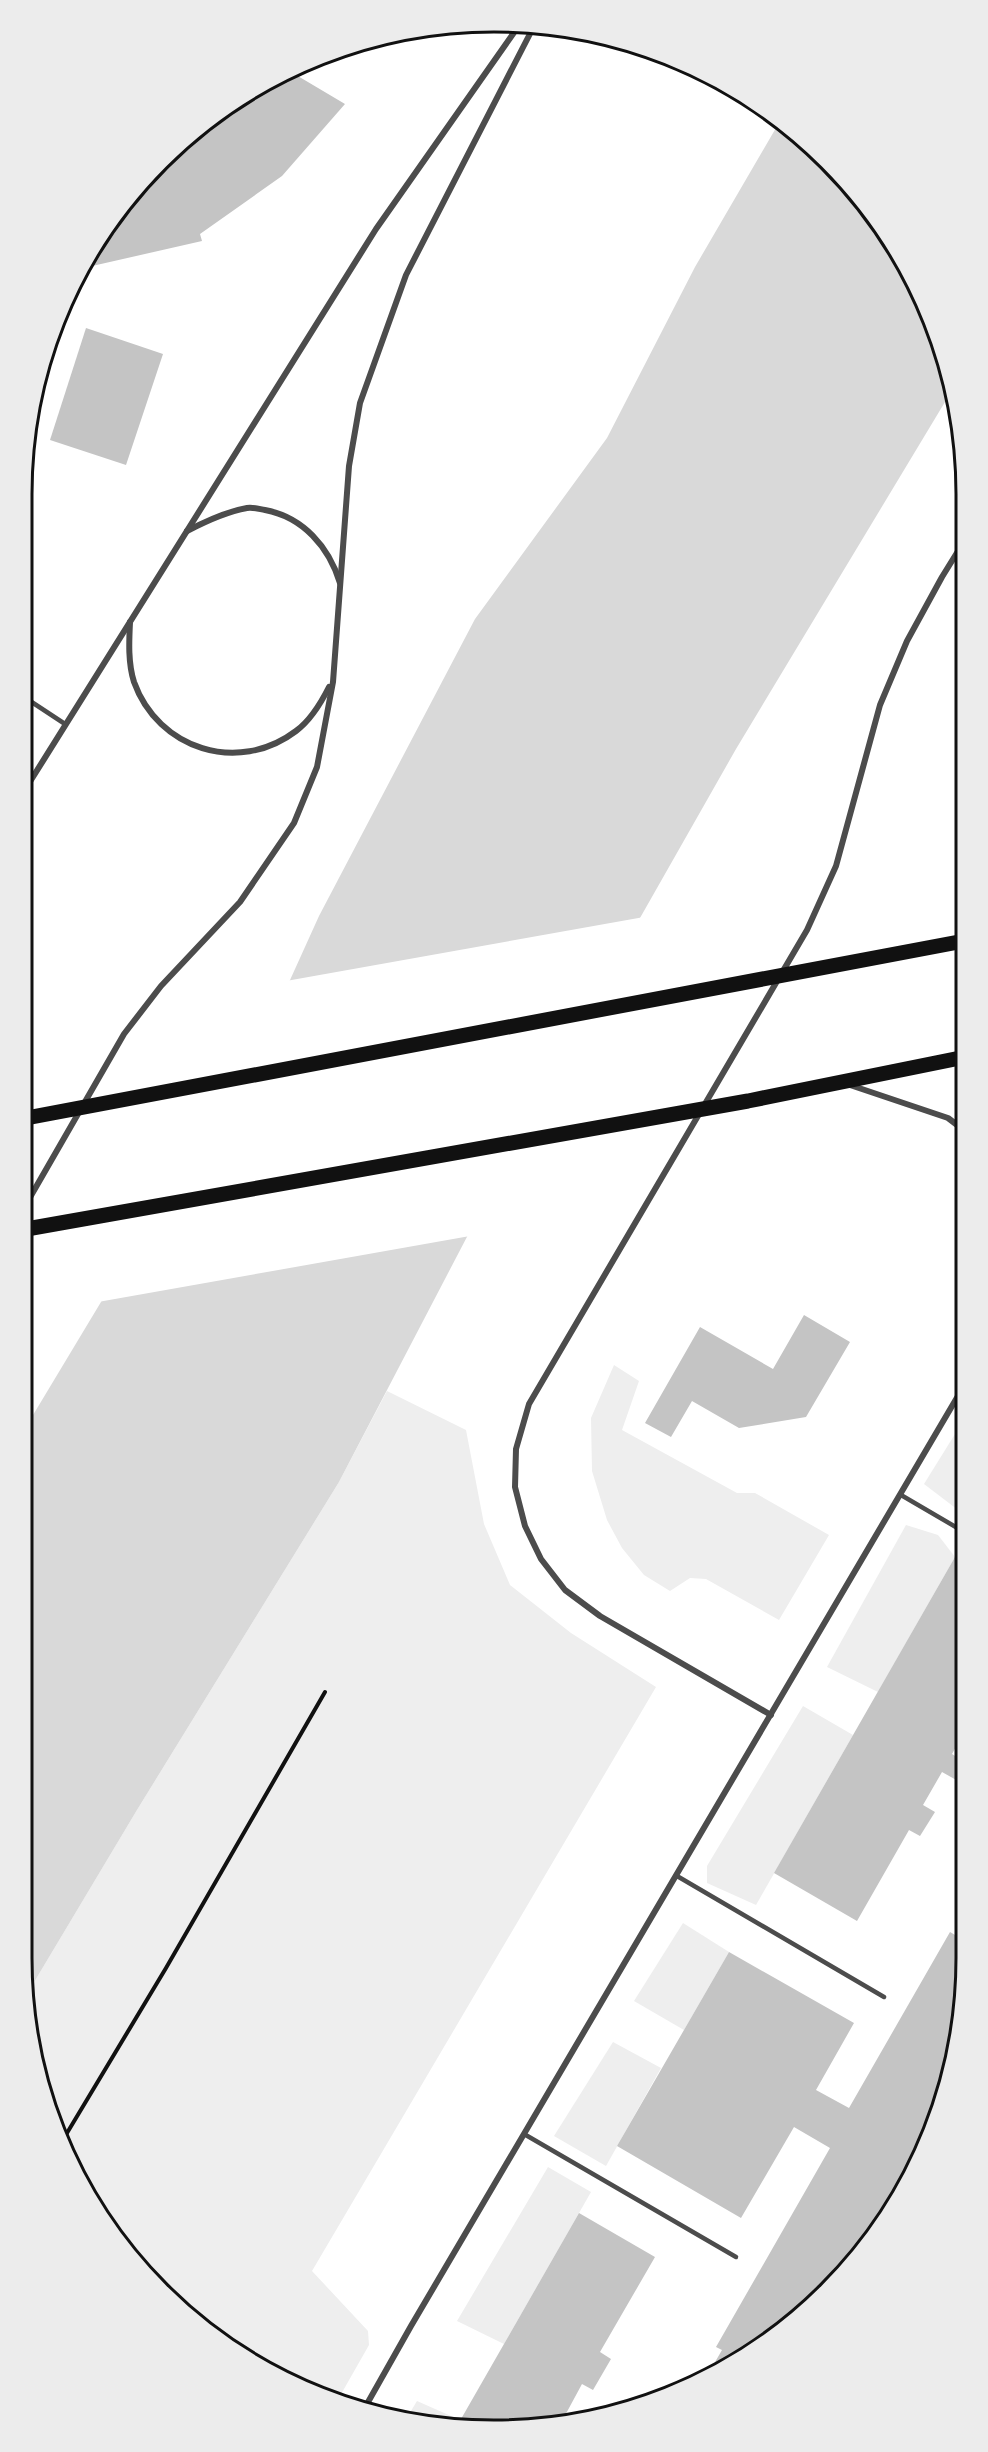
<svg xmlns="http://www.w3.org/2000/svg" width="988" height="2452" font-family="Lato,sans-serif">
<rect width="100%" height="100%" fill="#fff"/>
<g fill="#eee">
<polygon points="614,1365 639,1381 622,1430 737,1493 755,1493 829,1535 779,1620 706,1579 690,1578 670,1591 644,1575 622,1548 607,1520 592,1471 591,1418"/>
<polygon points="387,1391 466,1430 484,1524 510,1585 571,1633 656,1687 312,2271 368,2331 369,2345 336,2403 258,2368 138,2270 84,2194 46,2110 27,1994 137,1810 339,1482"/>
<polygon points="960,1426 966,1429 966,1516 924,1484"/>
<polygon points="906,1525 938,1535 955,1557 878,1692 827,1667"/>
<polygon points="803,1706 853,1735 756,1905 707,1883 707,1866"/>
<polygon points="683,1923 729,1952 684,2030 634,2001"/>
<polygon points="613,2042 661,2068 606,2166 554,2136"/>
<polygon points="548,2167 591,2192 504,2344 457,2321"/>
<polygon points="417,2401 460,2420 457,2426 432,2427 405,2421"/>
</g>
<polygon fill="#d9d9d9" points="780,121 850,182 918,285 951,392 736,749 615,962 469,1233 339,1482 137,1810 27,1994 21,1958 21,1435 276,1011 319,916 475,619 607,438 695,267"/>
<polygon fill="#fff" points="644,917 470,1236 98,1302 274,1009 286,981"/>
<g fill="#c4c4c4">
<polygon points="286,69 345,104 282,176 200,234 202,241 79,269 84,258 138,182 206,119"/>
<polygon points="86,328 163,354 126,465 50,440"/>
<polygon points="804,1315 850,1342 806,1417 739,1428 692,1401 671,1437 645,1423 700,1327 773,1369"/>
<polygon points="955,1557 966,1564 966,1729 952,1754 966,1763 967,1786 942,1772 923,1805 935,1812 920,1836 909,1830 857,1921 774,1873"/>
<polygon points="950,1932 967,1942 967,1958 942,2110 869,2246 806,2313 731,2367 707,2376 722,2350 716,2347 830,2148 794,2127 741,2218 617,2146 729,1952 854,2023 816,2090 849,2108"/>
<polygon points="579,2213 655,2257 600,2352 611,2359 593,2390 582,2384 562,2421 565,2423 457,2426"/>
</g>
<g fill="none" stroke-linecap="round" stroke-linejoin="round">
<polyline stroke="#111" stroke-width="4" points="61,2143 166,1968 325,1692"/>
<g stroke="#4c4c4c" stroke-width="4.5">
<polyline points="21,695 65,724"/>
<polyline points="901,1495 966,1533"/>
<polyline points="677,1876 884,1997"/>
<polyline points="524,2134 736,2257"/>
</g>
<g stroke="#4c4c4c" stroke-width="6">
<path d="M187,531C206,521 225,512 247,508C253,507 259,509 265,510C303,517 329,547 340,583"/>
<path d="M130,622C129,642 128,663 134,682C158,749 238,775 296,731C311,720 321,703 329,687"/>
<polyline points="21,796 376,229 520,24"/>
<polyline points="847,1084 948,1118 965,1131"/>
<polyline points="21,1213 124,1034 161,986 240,902 294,823 317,767 333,682 349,466 360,403 406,275 535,24"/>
<polyline points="771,1715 600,1616 565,1590 541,1559 525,1526 515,1487 516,1449 529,1404 807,930 836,866 880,705 907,641 942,577 963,543"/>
<polyline points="363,2411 411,2326 965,1384"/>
</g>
<g stroke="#111" stroke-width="15">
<polyline points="21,1119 964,941"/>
<polyline points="21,1230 748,1101 965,1057"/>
</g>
</g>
<path d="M0 0H988V2452H0ZM494 32H494A462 462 0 0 1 956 494V1958A462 462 0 0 1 494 2420H494A462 462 0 0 1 32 1958V494A462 462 0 0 1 494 32Z" fill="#ececec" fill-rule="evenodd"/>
<path fill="none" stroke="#111" stroke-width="3" d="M494 32H494A462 462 0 0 1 956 494V1958A462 462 0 0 1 494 2420H494A462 462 0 0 1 32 1958V494A462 462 0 0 1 494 32Z"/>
</svg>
